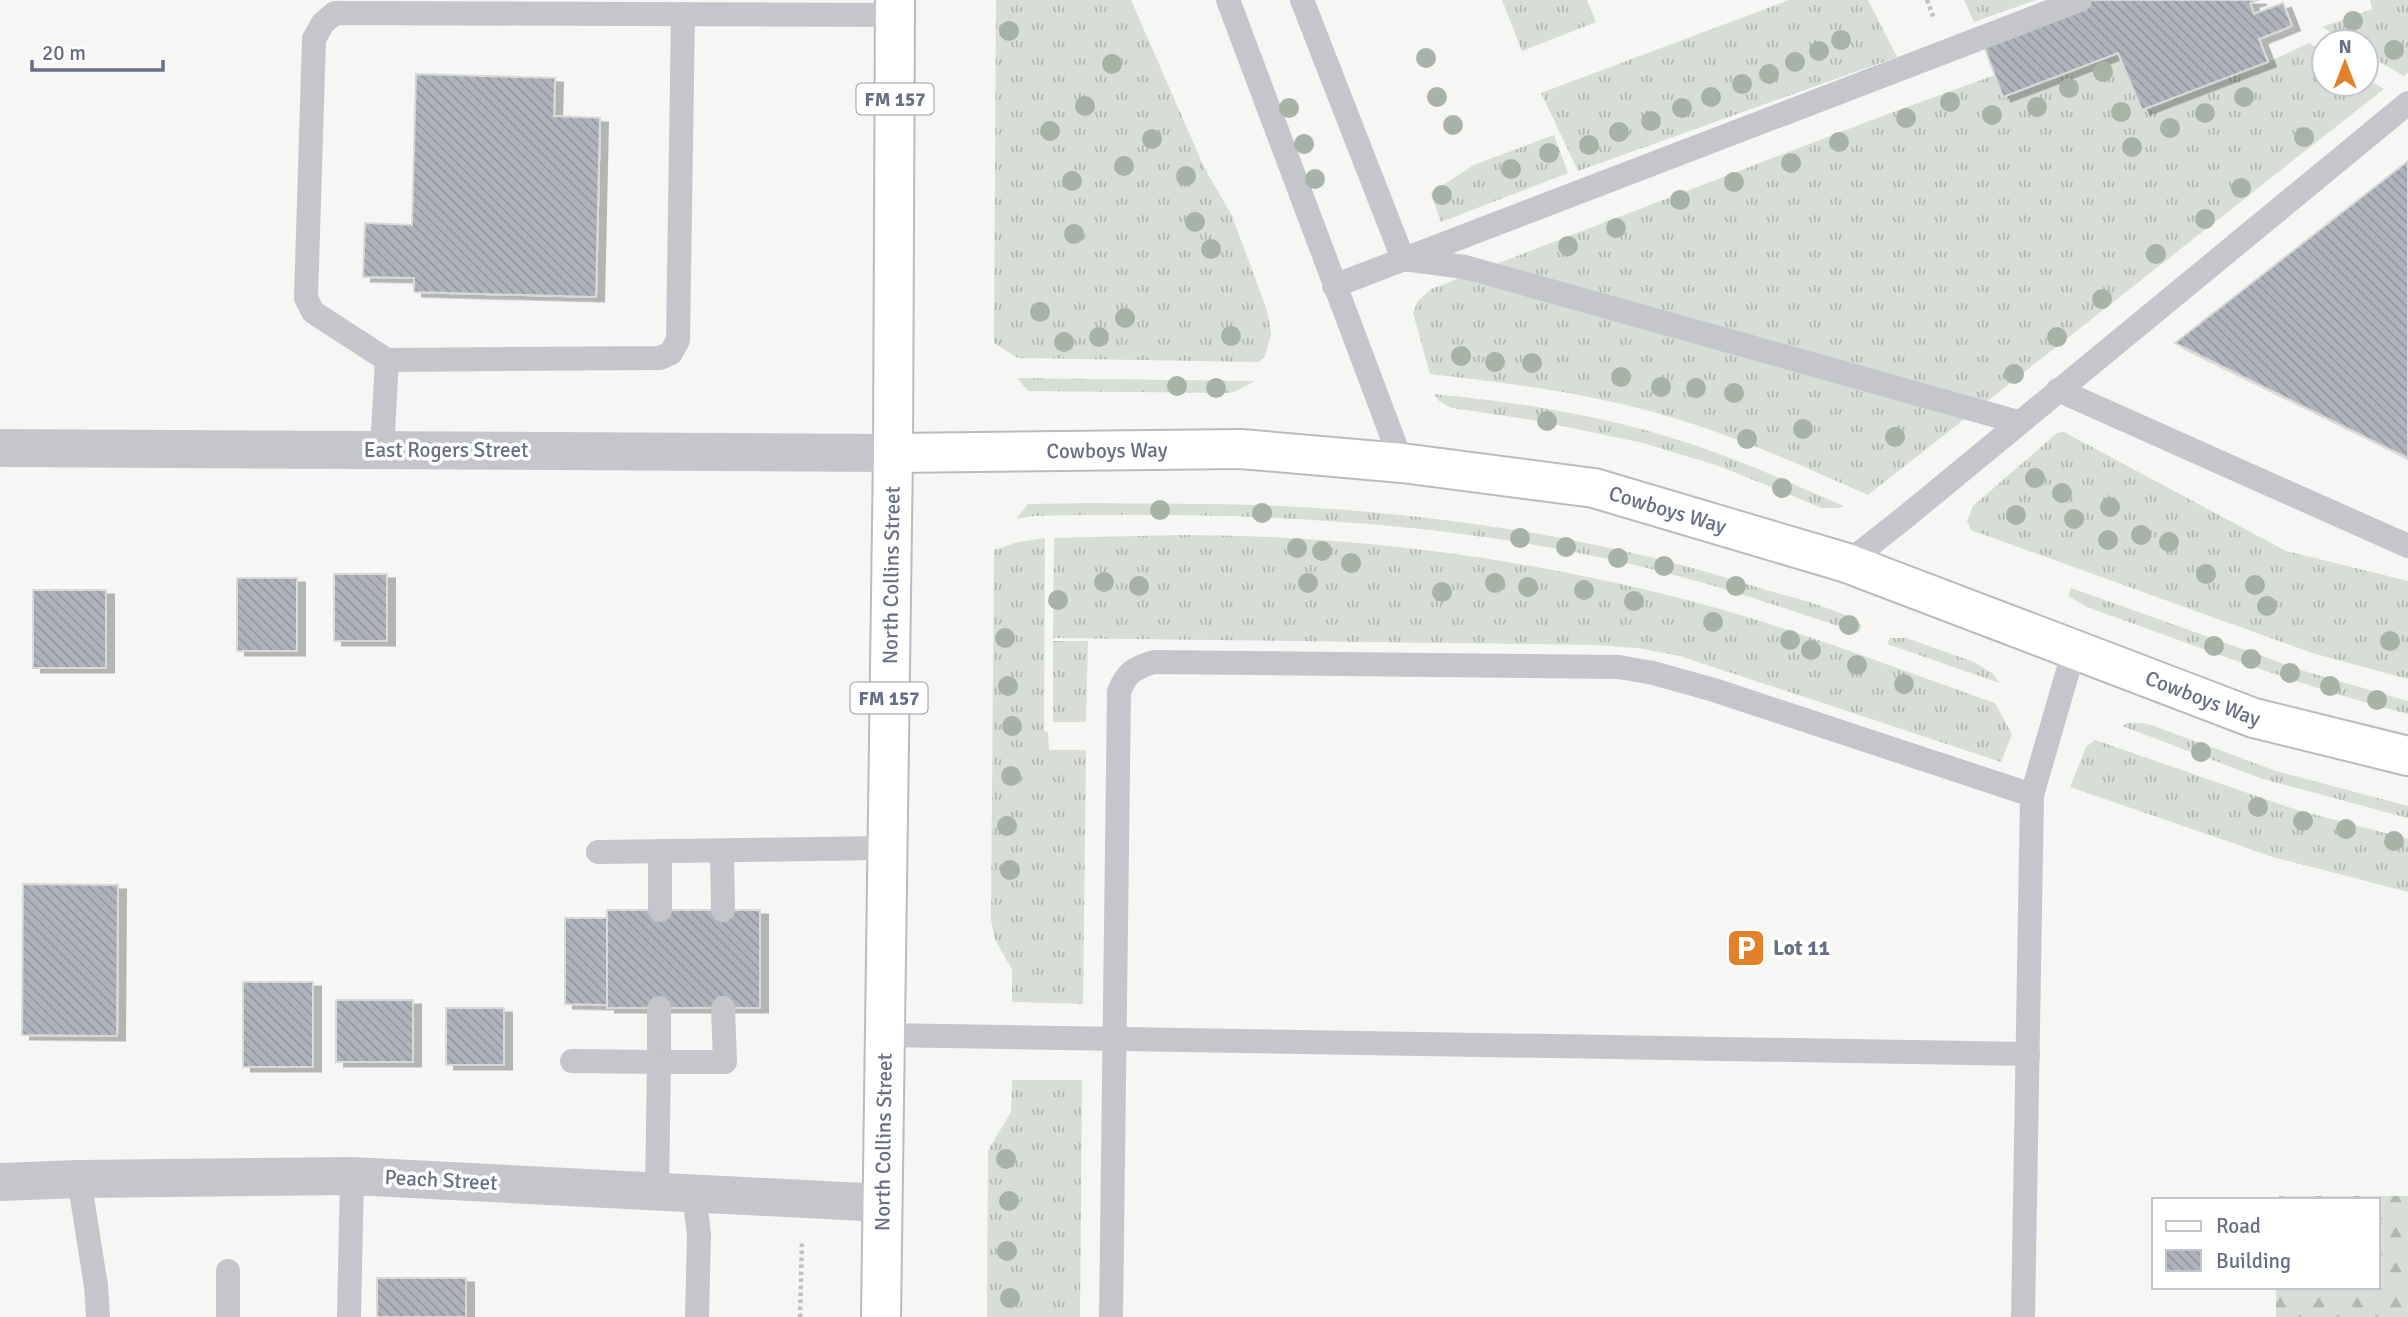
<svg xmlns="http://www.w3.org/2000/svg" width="2408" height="1317" font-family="Signika,sans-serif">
<defs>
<pattern id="grass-tufts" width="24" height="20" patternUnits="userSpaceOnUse" patternTransform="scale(1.75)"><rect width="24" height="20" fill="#d6ded5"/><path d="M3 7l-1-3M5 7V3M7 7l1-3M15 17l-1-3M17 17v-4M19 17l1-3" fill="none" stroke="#b1b8b2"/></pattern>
<pattern id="forest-firs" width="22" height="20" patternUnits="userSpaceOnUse" patternTransform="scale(1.75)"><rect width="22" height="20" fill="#d6ded5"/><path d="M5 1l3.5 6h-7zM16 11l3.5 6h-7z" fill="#b1b8b2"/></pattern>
<pattern id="building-back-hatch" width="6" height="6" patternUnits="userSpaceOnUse" patternTransform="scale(1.75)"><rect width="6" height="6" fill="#afb3bc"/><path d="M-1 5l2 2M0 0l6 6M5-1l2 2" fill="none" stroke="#92969e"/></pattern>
<filter id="shadow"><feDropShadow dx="8" dy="4.5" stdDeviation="0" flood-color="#0004"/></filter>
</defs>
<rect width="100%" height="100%" fill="#f6f7f4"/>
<g fill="url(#grass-tufts)">
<polygon points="996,0 1131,0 1204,167 1232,216 1267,310 1271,334 1265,356 1259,362 1018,358 994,343"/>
<polygon points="1502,0 1587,0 1596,22 1522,51"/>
<polygon points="1789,0 1868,0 1897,57 1578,171 1541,93"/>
<polygon points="1964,0 2036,0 1974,22"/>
<polygon points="2370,0 2408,0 2408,72 2404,76 2366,54 2366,42 2347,42 2322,27 2372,9"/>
<path d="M2309,43L2324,53V84H2366V78L2384,89L1868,495C1811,470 1755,444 1696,425C1609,396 1520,384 1430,374L1413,313L1418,301L1431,289L1885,115L1995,75L2003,97L2118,53L2143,110L2268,62Z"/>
<polygon points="1554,135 1568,173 1441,222 1431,193 1474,165"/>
<polygon points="1017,378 1255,381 1238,390 1229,393 1028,391"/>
<path d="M1434,394C1518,402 1605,416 1685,442C1740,460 1791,483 1844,506L1839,508H1822L1719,466L1643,443L1539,421L1452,408L1439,401Z"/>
<polygon points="2064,432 2286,551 2408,581 2408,679 2312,653 1971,530 1967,521 1973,506 2057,433"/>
<path d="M1090,503C1154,504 1218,503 1282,506C1443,514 1608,539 1763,589C1790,597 1841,609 1862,625L1858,633C1800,613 1741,593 1682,577C1472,520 1250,511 1034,516L1016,519L1028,504Z"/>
<path d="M1179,535C1357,535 1537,559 1709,606C1806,633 1900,670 1995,703L2012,734L2001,762L1680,656L1637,648L1595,645L1053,638L1054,538Z"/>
<polygon points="1045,538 1044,731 1048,732 1049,750 1086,750 1083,1004 1012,1002 1012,970 995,939 991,920 994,550 1018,542"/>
<path d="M2071,588L2304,671L2408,701V714C2299,686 2193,645 2087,607L2068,596Z"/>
<polygon points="1890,638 1906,638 1974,662 1992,673 2000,683 1887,644"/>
<polygon points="1053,641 1088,641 1086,722 1053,722"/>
<polygon points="2127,723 2143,723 2154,726 2276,771 2408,806 2408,818 2263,779 2122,726"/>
<polygon points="2095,740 2297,810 2408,839 2408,892 2273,857 2070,787 2086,747"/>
<polygon points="1012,1080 1082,1080 1080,1317 987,1317 988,1150 1011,1112"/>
</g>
<polygon fill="url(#forest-firs)" points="2279,1196 2408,1196 2408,1317 2276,1317 2276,1287 2378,1287 2378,1200 2279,1200"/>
<g fill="url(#building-back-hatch)" stroke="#d8d8d6" stroke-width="2" filter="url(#shadow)">
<polygon points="2080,0 2259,0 2250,3 2254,14 2283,3 2292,26 2259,39 2268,62 2142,110 2118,53 2003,97 1981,38"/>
<polygon points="416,74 555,78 554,116 600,118 596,297 414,292 414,278 363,277 365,223 412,225"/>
<polygon points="2408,161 2408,458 2175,343"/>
<rect x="334" y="574" width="53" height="67"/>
<rect x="237" y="578" width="60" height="73"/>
<rect x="33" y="590" width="73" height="78"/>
<polygon points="23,884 118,885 117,1036 22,1035"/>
<rect x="607" y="910" width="153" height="98"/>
<polygon points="565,918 607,918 607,1005 565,1004"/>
<rect x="243" y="982" width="70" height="85"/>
<rect x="336" y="1000" width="77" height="62"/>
<rect x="446" y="1008" width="58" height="57"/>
<rect x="377" y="1278" width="89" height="39"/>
</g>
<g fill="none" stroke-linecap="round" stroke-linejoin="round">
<g stroke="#b9bbc1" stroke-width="42">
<g id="secondary">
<path id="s1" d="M893,453L1241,449L1402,463L1594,488L1847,563L2254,718L2408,756"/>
</g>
</g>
<g stroke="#b9bbc0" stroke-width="42">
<g id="primary">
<path id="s2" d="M881,1317L893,453L895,0"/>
</g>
</g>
<g stroke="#bebfc2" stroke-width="4.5" stroke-dasharray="3.5 3.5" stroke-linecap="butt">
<polyline points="1927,0 1934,19"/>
<polyline points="800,1317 802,1241"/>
</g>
<g stroke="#c4c6cb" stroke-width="24">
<polyline points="1228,0 1402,463"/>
<polyline points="1302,0 1403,259 1465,267 2018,422"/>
<polyline points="1334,286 2080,0"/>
<polyline points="387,360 660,358 671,353 678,340 683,14"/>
<polyline points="2058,390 2408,546"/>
<polyline points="382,450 387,360 313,312 306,298 314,39 323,23 335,13 895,15"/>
<polyline points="1847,563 1903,519 2408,103"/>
<polyline points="660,851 660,910"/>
<polyline points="722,851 723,910"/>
<polyline points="598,852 887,848"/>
<polyline points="659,1008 659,1062 725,1062 723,1008"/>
<polyline points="885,1035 2028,1054"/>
<polyline points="572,1061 659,1062 657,1191"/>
<polyline points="79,1179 96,1286 98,1317"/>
<polyline points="694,1193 699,1235 697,1317"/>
<polyline points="228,1317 228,1271"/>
<polyline points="349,1317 352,1176"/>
<path d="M1111,1317L1119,692C1126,673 1134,668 1154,662L1619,667L1653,673L1714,690L2032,795"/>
<polyline points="2023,1317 2032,795 2074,650"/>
</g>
<g stroke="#c4c6cb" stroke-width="38">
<polyline points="0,448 893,453"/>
<polyline points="0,1182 79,1179 352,1176 883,1203"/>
</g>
<use href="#secondary" stroke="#fff" stroke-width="38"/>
<use href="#primary" stroke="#fff" stroke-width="38"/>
</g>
<g fill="#a6b3a6">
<circle cx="2353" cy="21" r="10"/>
<circle cx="1009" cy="31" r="10"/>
<circle cx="1841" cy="40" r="10"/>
<circle cx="2394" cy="50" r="10"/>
<circle cx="1819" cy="51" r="10"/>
<circle cx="1426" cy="58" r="10"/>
<circle cx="1795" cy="62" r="10"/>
<circle cx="1112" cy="64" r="10"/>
<circle cx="2103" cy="72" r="10"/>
<circle cx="1769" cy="74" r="10"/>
<circle cx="1742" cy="84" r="10"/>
<circle cx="2069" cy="88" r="10"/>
<circle cx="1437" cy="97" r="10"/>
<circle cx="1711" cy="97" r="10"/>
<circle cx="2244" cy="97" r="10"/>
<circle cx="1950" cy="102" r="10"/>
<circle cx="1085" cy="106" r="10"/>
<circle cx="2037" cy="107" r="10"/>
<circle cx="1289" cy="108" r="10"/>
<circle cx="1682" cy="108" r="10"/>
<circle cx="2121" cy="112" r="10"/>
<circle cx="2205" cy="113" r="10"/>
<circle cx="1992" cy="115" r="10"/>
<circle cx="1906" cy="118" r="10"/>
<circle cx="1651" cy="121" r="10"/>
<circle cx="1453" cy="125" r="10"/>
<circle cx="2170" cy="128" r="10"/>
<circle cx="1050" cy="131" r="10"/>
<circle cx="1619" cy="132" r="10"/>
<circle cx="2304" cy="137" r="10"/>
<circle cx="1152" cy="139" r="10"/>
<circle cx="1839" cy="142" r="10"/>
<circle cx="1304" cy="144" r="10"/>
<circle cx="1589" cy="145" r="10"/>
<circle cx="2132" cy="147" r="10"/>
<circle cx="1549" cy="153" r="10"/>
<circle cx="1791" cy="163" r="10"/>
<circle cx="1124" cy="166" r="10"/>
<circle cx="1511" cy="169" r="10"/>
<circle cx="1186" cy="176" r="10"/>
<circle cx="1315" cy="179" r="10"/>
<circle cx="1072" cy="181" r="10"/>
<circle cx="1734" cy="182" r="10"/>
<circle cx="2241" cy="188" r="10"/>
<circle cx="1442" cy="195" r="10"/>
<circle cx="1680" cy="200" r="10"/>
<circle cx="2205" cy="219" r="10"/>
<circle cx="1195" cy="222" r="10"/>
<circle cx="1616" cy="228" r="10"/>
<circle cx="1074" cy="234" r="10"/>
<circle cx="1568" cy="246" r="10"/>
<circle cx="1211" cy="249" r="10"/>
<circle cx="2156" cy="254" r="10"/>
<circle cx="2102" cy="299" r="10"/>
<circle cx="1040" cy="312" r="10"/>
<circle cx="1125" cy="318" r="10"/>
<circle cx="1231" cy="336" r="10"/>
<circle cx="1099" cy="337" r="10"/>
<circle cx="2057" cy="337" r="10"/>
<circle cx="1064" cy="342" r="10"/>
<circle cx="1461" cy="356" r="10"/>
<circle cx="1495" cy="362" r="10"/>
<circle cx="1532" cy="363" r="10"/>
<circle cx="2014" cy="374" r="10"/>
<circle cx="1621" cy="377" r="10"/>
<circle cx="1177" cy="386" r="10"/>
<circle cx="1661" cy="387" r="10"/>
<circle cx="1216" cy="388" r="10"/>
<circle cx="1696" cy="388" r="10"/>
<circle cx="1734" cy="393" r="10"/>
<circle cx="1547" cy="421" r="10"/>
<circle cx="1803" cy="429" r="10"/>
<circle cx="1895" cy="437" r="10"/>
<circle cx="1747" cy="439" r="10"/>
<circle cx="2035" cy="478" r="10"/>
<circle cx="1782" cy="488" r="10"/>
<circle cx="2062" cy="493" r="10"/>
<circle cx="2110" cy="507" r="10"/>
<circle cx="1160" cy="510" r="10"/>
<circle cx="1262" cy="513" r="10"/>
<circle cx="2016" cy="515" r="10"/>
<circle cx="2074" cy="519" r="10"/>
<circle cx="2141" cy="535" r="10"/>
<circle cx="1520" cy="538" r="10"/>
<circle cx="2108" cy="540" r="10"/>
<circle cx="2169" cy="542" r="10"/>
<circle cx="1566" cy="547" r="10"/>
<circle cx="1297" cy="548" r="10"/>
<circle cx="1322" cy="551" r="10"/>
<circle cx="1618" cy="558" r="10"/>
<circle cx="1351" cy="563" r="10"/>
<circle cx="1664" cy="566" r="10"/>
<circle cx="2206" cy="574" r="10"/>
<circle cx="1104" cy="582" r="10"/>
<circle cx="1308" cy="583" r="10"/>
<circle cx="1495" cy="583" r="10"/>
<circle cx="2255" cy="585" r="10"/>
<circle cx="1139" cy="586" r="10"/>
<circle cx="1736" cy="586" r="10"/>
<circle cx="1528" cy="587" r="10"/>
<circle cx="1584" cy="590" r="10"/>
<circle cx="1442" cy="592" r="10"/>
<circle cx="1058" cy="600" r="10"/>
<circle cx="1634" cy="601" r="10"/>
<circle cx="2267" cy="606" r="10"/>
<circle cx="1713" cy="622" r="10"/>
<circle cx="1849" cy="625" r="10"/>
<circle cx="1005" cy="638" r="10"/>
<circle cx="1790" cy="640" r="10"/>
<circle cx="2390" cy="641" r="10"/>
<circle cx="2214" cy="646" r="10"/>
<circle cx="1811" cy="650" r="10"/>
<circle cx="2251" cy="659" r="10"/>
<circle cx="1857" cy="665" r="10"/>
<circle cx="2290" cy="673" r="10"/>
<circle cx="1904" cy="684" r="10"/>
<circle cx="1008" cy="686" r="10"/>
<circle cx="2330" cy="686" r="10"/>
<circle cx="2377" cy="700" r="10"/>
<circle cx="1012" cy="726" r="10"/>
<circle cx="2201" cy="752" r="10"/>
<circle cx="1011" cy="776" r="10"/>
<circle cx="2258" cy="807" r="10"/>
<circle cx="2303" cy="821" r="10"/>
<circle cx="1007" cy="826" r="10"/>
<circle cx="2346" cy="829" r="10"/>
<circle cx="2394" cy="841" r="10"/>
<circle cx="1010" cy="870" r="10"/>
<circle cx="1006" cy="1159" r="10"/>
<circle cx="1009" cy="1201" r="10"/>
<circle cx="1007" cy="1251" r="10"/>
<circle cx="1010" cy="1298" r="10"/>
</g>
<defs>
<g id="parking-square" transform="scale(2.0125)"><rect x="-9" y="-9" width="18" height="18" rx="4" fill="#e38128" stroke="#fff"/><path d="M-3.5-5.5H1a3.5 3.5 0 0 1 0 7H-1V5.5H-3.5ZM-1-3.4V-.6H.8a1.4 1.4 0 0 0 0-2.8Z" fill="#fff"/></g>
</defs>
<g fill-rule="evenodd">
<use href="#parking-square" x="1746" y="948"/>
</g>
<g text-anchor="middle" stroke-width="7" stroke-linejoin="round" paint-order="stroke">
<g fill="#fff" stroke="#949aaa" stroke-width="2">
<rect x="856.5" y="83.5" width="77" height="31" rx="5"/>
<rect x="850.5" y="682.5" width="77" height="31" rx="5"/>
</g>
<g font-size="19" font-weight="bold" fill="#666f85">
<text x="895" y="106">FM 157</text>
<text x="889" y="705">FM 157</text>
</g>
<g font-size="21" fill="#666f85" stroke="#fff">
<text x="446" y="457">East Rogers Street</text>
<text dy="7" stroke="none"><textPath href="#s1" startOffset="214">Cowboys Way</textPath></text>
<text dy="7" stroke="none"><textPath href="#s1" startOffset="780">Cowboys Way</textPath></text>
<text dy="7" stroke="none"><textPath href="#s2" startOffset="742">North Collins Street</textPath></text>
<text dy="7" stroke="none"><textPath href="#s1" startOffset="1348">Cowboys Way</textPath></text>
<text dy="7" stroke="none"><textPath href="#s2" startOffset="175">North Collins Street</textPath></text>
<text transform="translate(441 1180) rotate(3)" y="7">Peach Street</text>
</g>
<g font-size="21" font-weight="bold" fill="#666f85" stroke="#fff" text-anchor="start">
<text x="1773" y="955">Lot 11</text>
</g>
</g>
<rect x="2152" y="1198" width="228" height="91" fill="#ffffff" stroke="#c2c5ce" stroke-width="2"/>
<rect x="2166" y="1221" width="35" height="10" fill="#ffffff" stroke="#c2c5ce" stroke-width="2"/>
<text x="2216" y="1233" font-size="21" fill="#666f85">Road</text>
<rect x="2166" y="1250" width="35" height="21" fill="url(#building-back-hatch)" stroke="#c2c5ce" stroke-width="2"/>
<text x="2216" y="1268" font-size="21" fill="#666f85">Building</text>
<g transform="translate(2345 63)"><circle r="33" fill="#ffffff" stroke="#c2c5ce" stroke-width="2"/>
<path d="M0-5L12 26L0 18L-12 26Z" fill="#e38128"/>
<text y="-10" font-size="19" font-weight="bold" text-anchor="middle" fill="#666f85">N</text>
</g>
<path d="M32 60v10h131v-10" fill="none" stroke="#666f85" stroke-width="3.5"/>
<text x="42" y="60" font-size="21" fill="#666f85" stroke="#ffffff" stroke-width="5" paint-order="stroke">20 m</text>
</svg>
